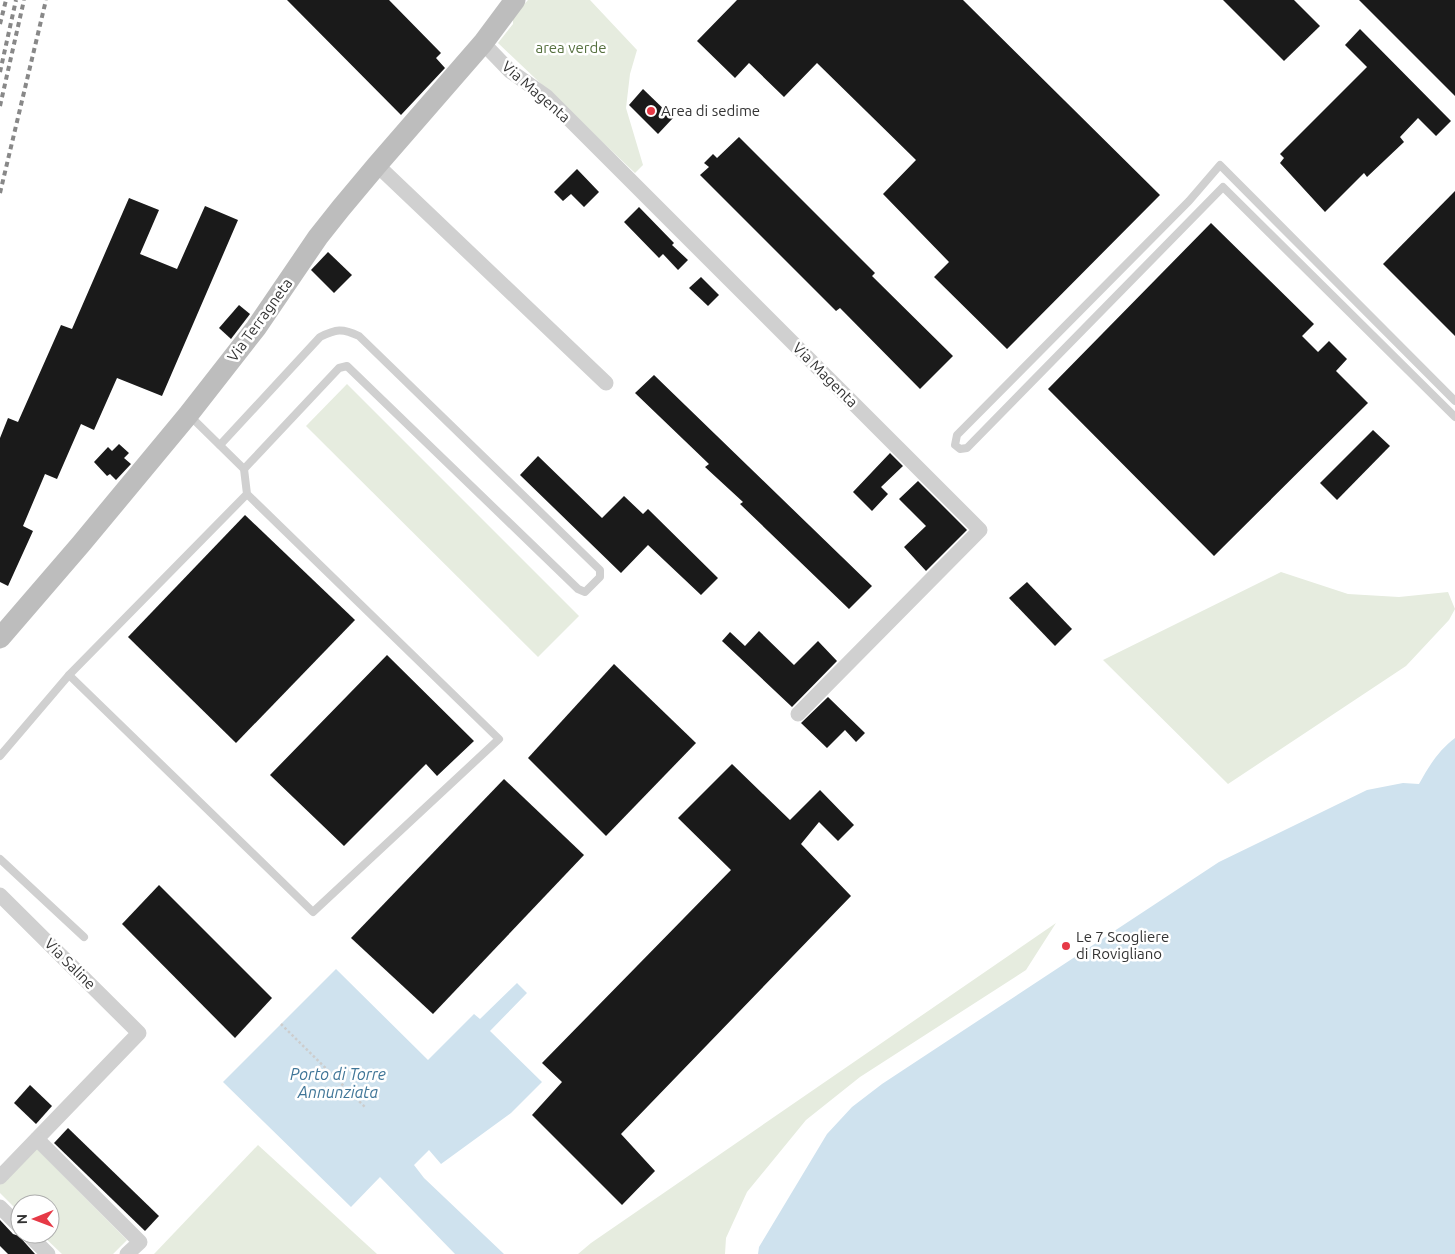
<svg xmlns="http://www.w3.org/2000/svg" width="1455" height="1254" font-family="Ubuntu,sans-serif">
<rect width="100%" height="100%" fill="#fff"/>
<g fill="#e6ecdf">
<polygon points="528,0 590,0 637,50 630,74 626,108 643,165 635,173 498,43 513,24 513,17"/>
<polygon points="347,384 579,616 538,657 306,426"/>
<polygon points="1281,572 1348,594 1399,597 1448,592 1455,609 1449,620 1406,666 1228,784 1103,660"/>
<polygon points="1056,923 1026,970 860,1077 806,1120 747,1192 726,1238 725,1254 578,1254 591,1243"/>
<polygon points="258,1145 377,1254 154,1254"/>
<polygon points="35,1147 127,1240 113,1254 62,1254 41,1234 50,1234 50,1204 20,1204 20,1213 0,1193 0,1181"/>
</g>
<g fill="#cfe2ee">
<path d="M1455,738V1254H758L759,1247L827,1134L852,1107L882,1084L1219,862L1367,790L1403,783L1419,784C1429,766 1438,751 1455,738Z"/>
<polygon points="336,969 428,1060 474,1014 480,1019 517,983 527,993 490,1031 542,1082 511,1113 441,1164 429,1150 414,1165 424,1178 504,1254 455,1254 380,1177 351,1207 223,1082"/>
</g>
<g fill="#1a1a1a">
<polygon points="287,0 389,0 441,53 436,58 445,68 401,115"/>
<polygon points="737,0 963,0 1160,195 1007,349 934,277 949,262 883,194 916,160 817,63 784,97 749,63 735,78 697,41"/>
<polygon points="1223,0 1294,0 1320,26 1284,61"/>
<polygon points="1359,0 1455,0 1455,96"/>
<polygon points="1360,29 1451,121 1436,136 1418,118 1400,137 1404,142 1367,177 1364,173 1325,212 1280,163 1284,158 1280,154 1367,67 1345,45"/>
<polygon points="643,89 673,118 658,134 629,105"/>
<polygon points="739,137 875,273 872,276 953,356 920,389 840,308 836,311 700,175 709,167 704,163 713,154 717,158"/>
<polygon points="577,169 599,192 584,207 571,194 563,201 554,192"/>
<polygon points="1455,191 1455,336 1383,264"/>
<polygon points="129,198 159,210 140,254 177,269 205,206 238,220 162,396 117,378 94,430 81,424 57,479 45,474 23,526 33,531 8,586 0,582 0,438 8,418 18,422 61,325 72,329"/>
<polygon points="639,207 674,243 672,245 688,260 678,270 663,254 659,258 624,222"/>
<polygon points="1211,223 1314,324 1302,336 1318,352 1329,341 1347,359 1336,371 1368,403 1214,556 1048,389"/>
<polygon points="328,252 352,275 334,293 311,270"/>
<polygon points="701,277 719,295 708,306 689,288"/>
<polygon points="239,305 250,314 231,339 219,328"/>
<polygon points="654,375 872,586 849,609 740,504 743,502 705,467 709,464 635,393"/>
<polygon points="1373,430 1390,446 1337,500 1320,483"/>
<polygon points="119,444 129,453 124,458 131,464 116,480 110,474 107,476 94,462 108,447 112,451"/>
<polygon points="890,453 903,466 881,487 888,494 872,511 853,492"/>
<polygon points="538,456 602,518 624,496 643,514 648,509 718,578 701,595 648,545 621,573 520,475"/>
<polygon points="918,481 967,530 926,571 904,547 926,526 899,499"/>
<polygon points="245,515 355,620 236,743 128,637"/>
<polygon points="1027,582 1072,629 1055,646 1009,598"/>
<polygon points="759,631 794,665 818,641 837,661 792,707 722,641 730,632 745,646"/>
<polygon points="387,655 474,741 437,776 426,764 344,846 270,775"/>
<polygon points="614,664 696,743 606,836 528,758"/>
<polygon points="828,697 865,733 856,742 845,730 827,748 801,723"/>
<polygon points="732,764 790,820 820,790 854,825 838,841 819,822 801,844 851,896 621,1134 655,1171 622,1205 532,1115 562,1082 542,1063 731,870 678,818"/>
<polygon points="504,779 584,855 433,1014 351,938"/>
<polygon points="159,885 272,998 235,1038 122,924"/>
<polygon points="30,1085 52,1106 36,1124 14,1103"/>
<polygon points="68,1128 159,1216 145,1231 54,1143"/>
<polygon points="0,1220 13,1234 19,1236 35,1254 8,1254 0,1246"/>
</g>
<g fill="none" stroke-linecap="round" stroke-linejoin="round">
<polyline stroke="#cdcdcd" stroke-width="2.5" stroke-dasharray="2.5 2.5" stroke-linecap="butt" points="281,1024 366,1108"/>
<g stroke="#d0d0d0" stroke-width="8">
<polyline points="1455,401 1220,165 1189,201 957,435 955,445 960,449 967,448 1223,187 1455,417"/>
<polyline points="190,416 244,469 247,494 499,739 313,912 69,675 247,494"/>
<path d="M220,445L320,337C336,329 342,328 359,336L600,570V577L585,592L578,589L347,366L339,368L244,469"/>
<polyline points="0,756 69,675"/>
<polyline points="0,859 84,937"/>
</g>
<g stroke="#d0d0d0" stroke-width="15">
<polyline points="483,43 510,71 547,97 980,530 798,714"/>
<polyline points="377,165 606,383"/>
<polyline points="0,895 139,1033 0,1177"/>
<polyline points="37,1139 140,1242 127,1254"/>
<polyline points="0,1207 20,1227"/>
<polyline points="28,1234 48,1254"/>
</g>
<polyline stroke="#bdbdbd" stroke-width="21" points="0,638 81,544 188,415 256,328 318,237 341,208 377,165 483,43 515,0"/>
<g stroke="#888" stroke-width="4" stroke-dasharray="5 4" stroke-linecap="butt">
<polyline points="0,24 6,0"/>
<polyline points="0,72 16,0"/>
<polyline points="0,106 24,0"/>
<polyline points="0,193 46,0"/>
</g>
</g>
<g fill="#e63946" stroke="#fff" stroke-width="2">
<circle cx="651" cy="111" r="5"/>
<circle cx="1066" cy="946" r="5"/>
</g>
<g text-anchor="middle" stroke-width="5" stroke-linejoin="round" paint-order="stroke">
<g font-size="15" fill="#56703f" stroke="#fff">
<text x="571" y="53">area verde</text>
</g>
<g font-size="15" fill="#333" stroke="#fff">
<text transform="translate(536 92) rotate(41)" y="5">Via Magenta</text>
<text transform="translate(260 320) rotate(-54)" y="5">Via Terragneta</text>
<text transform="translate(825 375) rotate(45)" y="5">Via Magenta</text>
<text transform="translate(70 964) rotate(45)" y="5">Via Saline</text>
</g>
<g font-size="15" fill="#333" stroke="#fff" text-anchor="start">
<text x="661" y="116">Area di sedime</text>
<text x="1076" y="942">Le 7 Scogliere<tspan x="1076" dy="17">di Rovigliano</tspan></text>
</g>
<g font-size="16" font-style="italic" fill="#3f7597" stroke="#fff">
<text x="338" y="1080">Porto di Torre<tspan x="338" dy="18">Annunziata</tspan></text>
</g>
</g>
<g transform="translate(35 1219) rotate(269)"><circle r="24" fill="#ffffff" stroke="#adadad"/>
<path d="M0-4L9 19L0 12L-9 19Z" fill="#e63946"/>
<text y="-8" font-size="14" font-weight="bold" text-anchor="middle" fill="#333333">N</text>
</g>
</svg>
